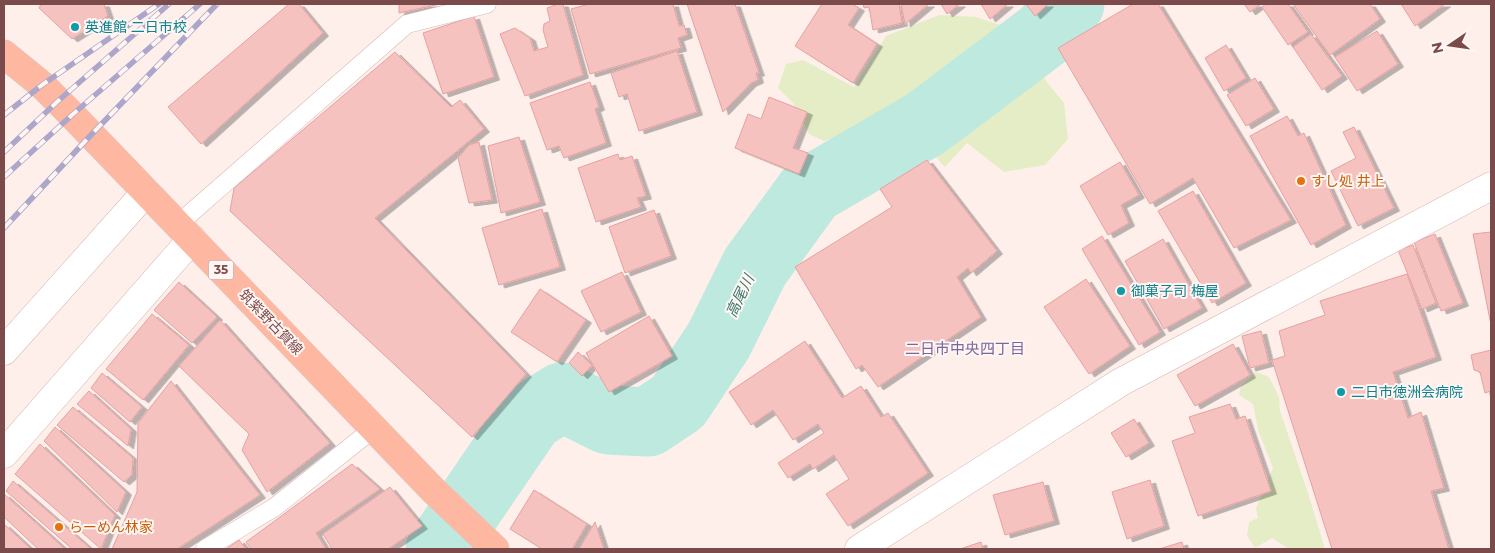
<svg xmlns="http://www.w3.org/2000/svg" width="1495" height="553" font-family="Montserrat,'Noto Sans JP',sans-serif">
<defs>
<filter id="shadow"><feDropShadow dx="5.5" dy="3" stdDeviation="0" flood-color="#0004"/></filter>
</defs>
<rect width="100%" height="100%" fill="#feefeb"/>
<g fill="#e5edc7">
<polygon points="939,15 976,17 1019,31 1046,81 1064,103 1068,139 1045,165 1004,172 967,143 945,167 934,155 906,167 884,180 865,178 847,134 824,141 809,134 793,103 778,88 786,64 803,60 854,87 886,36"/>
<polygon points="1256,372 1269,377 1279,397 1280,411 1308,493 1325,549 1289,549 1272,538 1255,548 1247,536 1249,522 1258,518 1256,508 1273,468 1258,430 1253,404 1239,395 1241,386"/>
</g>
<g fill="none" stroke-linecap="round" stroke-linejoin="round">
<polyline stroke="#bde9df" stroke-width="69" points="440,549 530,417 562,397 608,420 648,422 678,402 719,340 755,267 811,190 925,124 1046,33 1070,4"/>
</g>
<g fill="#f5c2c0" stroke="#e8a0a0" filter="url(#shadow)">
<polygon points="41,4 104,4 108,16 72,39 39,8"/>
<polygon points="289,4 299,4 323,33 201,144 168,107"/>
<polygon points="399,4 440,4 399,13"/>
<polygon points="558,4 563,4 583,75 525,96 500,34 515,28 530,38 534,51 548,47 543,30 544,24 550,21 547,8"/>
<polygon points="589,4 673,4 679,26 684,25 687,35 678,38 681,48 590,74 571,9"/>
<polygon points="687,4 735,4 759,73 756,73 758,80 751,83 723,112"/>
<polygon points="822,4 852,4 859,8 848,25 877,44 853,83 795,46"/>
<polygon points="863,4 899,4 902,23 873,30 869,7 864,8"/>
<polygon points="901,4 929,4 905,24"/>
<polygon points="941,4 960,4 947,14"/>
<polygon points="981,4 1008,4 990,19"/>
<polygon points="1026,4 1048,4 1035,16"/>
<polygon points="1133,4 1158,4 1291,220 1234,248 1193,178 1150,204 1058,48"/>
<polygon points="1244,4 1261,4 1250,12"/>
<polygon points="1266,4 1288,4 1308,32 1288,45 1262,7"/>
<polygon points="1293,4 1370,4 1380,19 1330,55"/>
<polygon points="1401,4 1445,4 1415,26"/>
<polygon points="474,16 494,77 443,94 423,33"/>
<polygon points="1377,31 1398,64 1357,91 1335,57"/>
<polygon points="1311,34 1342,76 1322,90 1293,47"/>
<polygon points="1226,45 1246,78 1224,91 1205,58"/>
<polygon points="677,51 697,112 639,131 627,94 619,97 611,73"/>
<polygon points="395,52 451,107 460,100 484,129 375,218 526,374 472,437 230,211 234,188"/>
<polygon points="1255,78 1274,109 1246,126 1227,95"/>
<polygon points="590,82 599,107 595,109 606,143 564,158 559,146 547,150 530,103"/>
<polygon points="769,97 807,112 793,148 808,153 799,174 735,148 748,114 761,119"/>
<polygon points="1287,116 1298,136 1304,133 1346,225 1311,245 1250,136"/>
<polygon points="1354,127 1394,208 1358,226 1331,171 1356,158 1343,132"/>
<polygon points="519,137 540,202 501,213 488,146"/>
<polygon points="479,142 492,200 469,203 458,158 469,145"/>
<polygon points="618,154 620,160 632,156 646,196 637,198 641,207 596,222 578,168"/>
<polygon points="927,160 997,251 971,273 968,268 957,277 981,317 878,387 862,365 856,369 795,267 892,207 880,189"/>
<polygon points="1120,162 1139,195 1121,205 1129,223 1108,235 1080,186"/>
<polygon points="1193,191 1246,283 1212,303 1158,211"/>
<polygon points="542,209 560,267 499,285 482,228"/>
<polygon points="654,210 671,256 625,273 609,227"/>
<polygon points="1491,232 1491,325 1473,234"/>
<polygon points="1435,234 1463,303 1441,311 1414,242"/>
<polygon points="1102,236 1160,332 1139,345 1082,249"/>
<polygon points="1163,239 1202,308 1164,329 1125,261"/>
<polygon points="1413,245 1436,303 1422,309 1398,250"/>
<polygon points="622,272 641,312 601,332 581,291"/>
<polygon points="1407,274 1436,357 1393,372 1408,418 1421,412 1444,488 1431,491 1449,549 1332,549 1272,360 1285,356 1279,331 1325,315 1320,301"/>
<polygon points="1086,279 1130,346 1089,374 1044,307"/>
<polygon points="179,282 217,317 192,343 154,310"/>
<polygon points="540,289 586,320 557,362 511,332"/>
<polygon points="152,314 189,345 143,400 106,369"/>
<polygon points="649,316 672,356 609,392 586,353"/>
<polygon points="220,320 330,443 267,492 242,450 249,434 179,366"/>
<polygon points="1261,331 1269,363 1250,368 1242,336"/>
<polygon points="805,341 842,398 861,386 881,417 888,413 928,473 848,526 826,494 849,479 834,455 813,469 810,464 788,478 778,463 824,433 818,424 793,440 773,410 751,425 729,392"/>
<polygon points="1233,344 1250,375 1195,406 1177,375"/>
<polygon points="1491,350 1491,391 1485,393 1480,372 1474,370 1471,355"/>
<polygon points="578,352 592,365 582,376 569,363"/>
<polygon points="102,373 142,407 130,422 91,388"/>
<polygon points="171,381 260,495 177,549 112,549 137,492 138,423"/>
<polygon points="89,391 131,429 128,446 77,404"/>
<polygon points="1230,404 1236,419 1245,416 1271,491 1198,516 1172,441 1195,433 1189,417"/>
<polygon points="73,407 133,458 132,475 124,482 57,425"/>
<polygon points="1134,419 1149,443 1126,457 1111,433"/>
<polygon points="55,427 126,492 117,512 44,441"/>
<polygon points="40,444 115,515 101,549 15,474"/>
<polygon points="352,464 380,489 316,533 326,549 251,549 246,542"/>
<polygon points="1150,480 1164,526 1127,539 1112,492"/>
<polygon points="13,481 91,549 72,549 6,491"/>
<polygon points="1043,482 1054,521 1005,535 993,495"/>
<polygon points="390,487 422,526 388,549 332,549 323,534"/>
<polygon points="534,490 587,524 572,549 542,549 510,529"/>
<polygon points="4,494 65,549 38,549 4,517"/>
<polygon points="595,522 604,549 579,549"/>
<polygon points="4,524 31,549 4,549"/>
<polygon points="239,540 246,549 226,549"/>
<polygon points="981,542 983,549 960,549"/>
<polygon points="1182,542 1184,549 1159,549"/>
</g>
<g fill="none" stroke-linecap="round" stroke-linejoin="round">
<g stroke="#d6b7b4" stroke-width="19">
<g id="service">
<polyline points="177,225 407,24 487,4"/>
<polyline points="205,549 275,507 373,429"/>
</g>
</g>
<g stroke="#d6b7b4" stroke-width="29">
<g id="minor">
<polyline points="4,351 146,192"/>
<polyline points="4,454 192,239"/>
<polyline points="859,549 1121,382 1491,186"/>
</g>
</g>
<g stroke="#dacdcd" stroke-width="29">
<polyline id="primary" points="4,54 42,85 72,115 433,490 495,549"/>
</g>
<use href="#service" stroke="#fff" stroke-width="18"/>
<use href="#minor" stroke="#fff" stroke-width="28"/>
<use href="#primary" stroke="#feb8a1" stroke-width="28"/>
<g stroke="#aca6ca" stroke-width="5.5">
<g id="rail">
<polyline points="4,115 42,85 159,4"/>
<polyline points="4,152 58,101 169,4"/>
<polyline points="4,177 72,115 200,4"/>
<polyline points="4,228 91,135 217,4"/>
</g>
</g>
<use href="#rail" stroke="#fff5f2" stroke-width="4" stroke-dasharray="11" stroke-linecap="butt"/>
</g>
<g fill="#0f9aa8" stroke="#fff5f2" stroke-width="2">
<circle cx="75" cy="27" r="5"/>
<circle cx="1121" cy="291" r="5"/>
<circle cx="1341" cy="392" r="5"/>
</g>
<g fill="#e8710a" stroke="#fff5f2" stroke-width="2">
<circle cx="1301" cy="181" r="5"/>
<circle cx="59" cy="527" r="5"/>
</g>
<g text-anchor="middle" stroke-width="4" stroke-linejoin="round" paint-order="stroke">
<rect fill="#fff5f2" stroke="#a37e7e" stroke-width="1" x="208.5" y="260.5" width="25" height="19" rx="4"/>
<g font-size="12" font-weight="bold" fill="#7b4b4c">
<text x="221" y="274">35</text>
</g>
<g font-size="14" fill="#0d838f" stroke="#fff5f2" text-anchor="start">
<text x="85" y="32">英進館 二日市校</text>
<text x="1131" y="296">御菓子司 梅屋</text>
<text x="1351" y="397">二日市徳洲会病院</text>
</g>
<g font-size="14" fill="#c56008" stroke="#fff5f2" text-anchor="start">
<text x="1311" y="186">すし処 井上</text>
<text x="69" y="532">らーめん林家</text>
</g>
<g font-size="14" fill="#7b4b4c" stroke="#fff5f2">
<text transform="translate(271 322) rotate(46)" y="5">筑紫野古賀線</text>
</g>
<g font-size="15" font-style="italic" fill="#3a796b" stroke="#fff5f2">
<text transform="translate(740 296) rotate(-64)" y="5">高尾川</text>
</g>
<g font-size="15" fill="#77689e" stroke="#fff5f2">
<text x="965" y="354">二日市中央四丁目</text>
</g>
</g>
<rect width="1495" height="553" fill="none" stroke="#7b4b4c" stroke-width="10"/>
<g transform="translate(1450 45) rotate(257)" stroke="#fff5f2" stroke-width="4" paint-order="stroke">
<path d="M0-4L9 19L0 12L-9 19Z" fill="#7b4b4c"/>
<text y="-8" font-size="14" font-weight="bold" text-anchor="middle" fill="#7b4b4c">N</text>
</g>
</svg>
